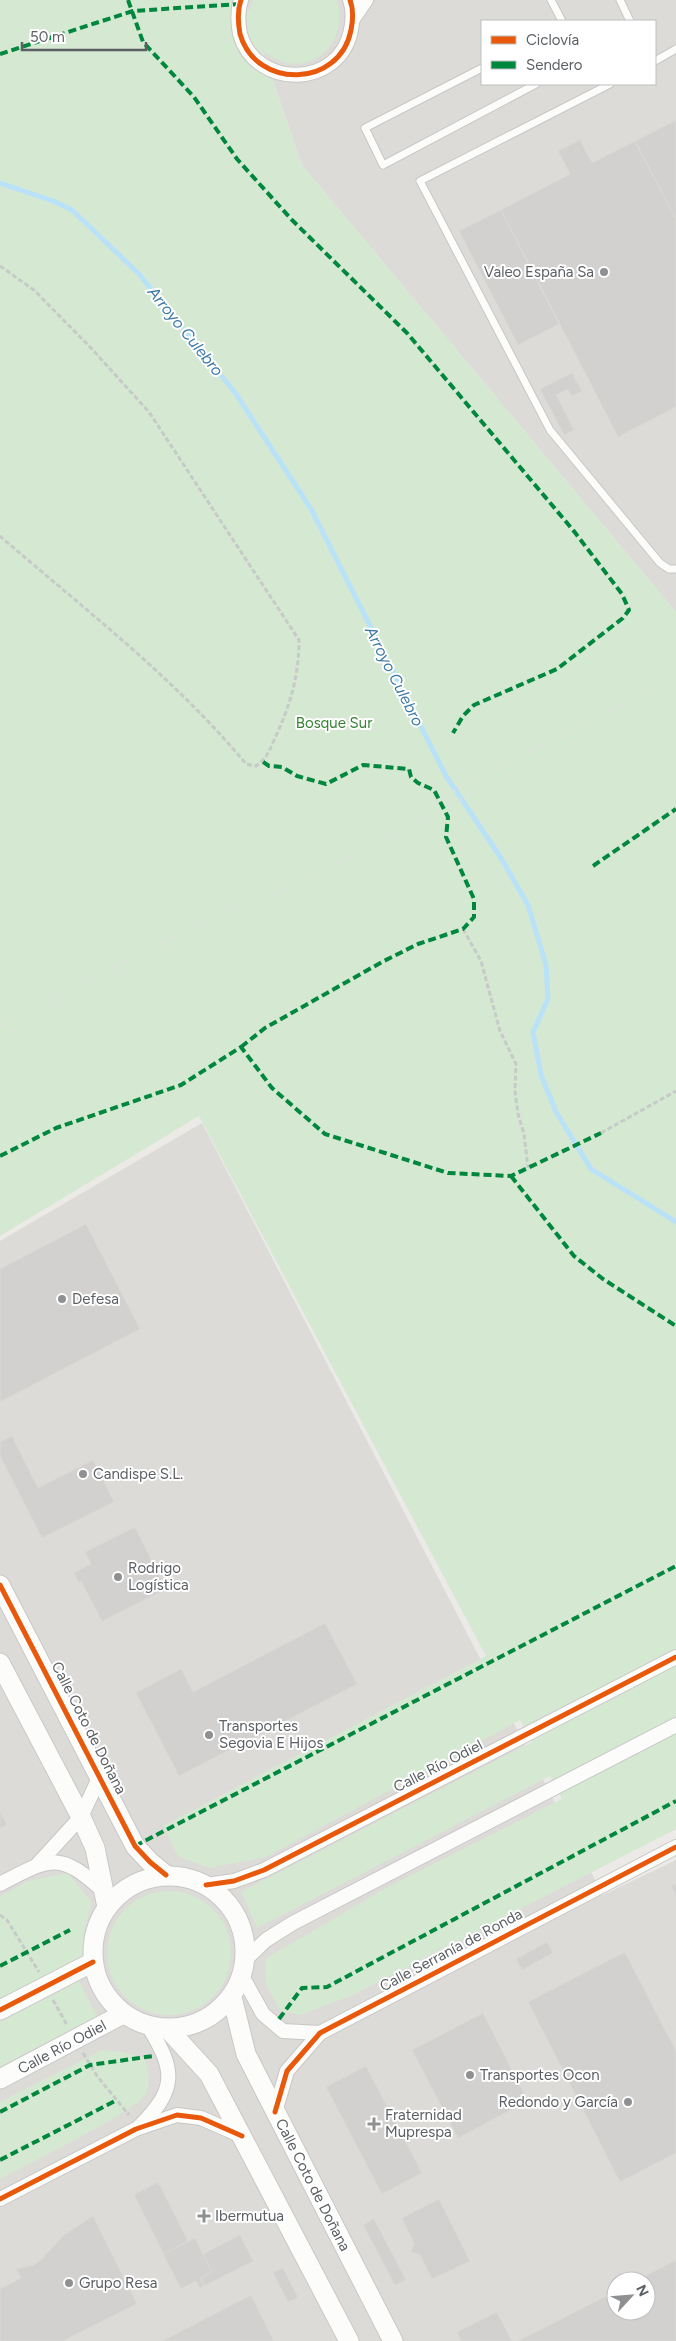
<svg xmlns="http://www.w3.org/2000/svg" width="676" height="2341" font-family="Figtree,sans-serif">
<rect width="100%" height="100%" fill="#ebeae6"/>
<g fill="#dddbd7" fill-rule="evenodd">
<path d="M245,0H676V612L302,165ZM482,21H655V84H482Z"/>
<path d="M202,1123L603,1895L676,1860V2341H0V1241ZM616,2281H646V2311H616Z"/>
</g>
<g fill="#d5e8d1">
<path d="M0,0H245L249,12L253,0H337C350,50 302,84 262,50L302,165L676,612V1829L351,1996L299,2015L281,2011L266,1985L265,1959L388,1887L562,1799L550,1776L257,1928L241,1892L532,1742L520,1720L266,1857L209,1868L178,1856L163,1826L486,1656L199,1116L0,1236Z"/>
<polygon points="68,1873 92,1903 85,1928 83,1958 0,2001 0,1896 28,1881"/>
<circle cx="169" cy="1953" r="62"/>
<polygon points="79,1981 98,2018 0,2069 0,2022"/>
<path d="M102,2050L122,2052L145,2058C148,2072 152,2082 145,2095C138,2110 22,2167 0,2179V2102Z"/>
</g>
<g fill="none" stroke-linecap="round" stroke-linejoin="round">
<polyline stroke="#b9e2f8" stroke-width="5" points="0,183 53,201 72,210 139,274 236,394 311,509 446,776 501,858 528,905 546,965 548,999 533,1032 541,1075 556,1112 591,1169 676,1222"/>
</g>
<g fill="#d2d1cf" stroke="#dad9d6">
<polygon points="676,120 676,220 635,141"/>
<polygon points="580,140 592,163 635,141 676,220 676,407 618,437 501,210 570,174 558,151"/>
<polygon points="501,210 559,324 518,345 459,231"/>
<polygon points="572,373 582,391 572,396 568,389 556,395 574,430 564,435 540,389"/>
<polygon points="86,1224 140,1329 0,1402 0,1269"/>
<polygon points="12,1436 38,1488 93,1460 114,1502 42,1538 0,1456 0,1442"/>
<polygon points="135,1527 166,1589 102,1621 81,1581 79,1583 74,1573 91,1564 85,1552"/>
<polygon points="325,1623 357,1684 179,1776 136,1693 181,1669 193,1692"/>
<polygon points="0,1811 7,1825 0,1828"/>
<polygon points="676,1884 676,1896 671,1886"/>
<polygon points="547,1942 553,1953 522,1970 516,1959"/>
<polygon points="625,1952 676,2051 676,2153 620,2182 528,2002"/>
<polygon points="483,2013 528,2101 458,2138 412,2050"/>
<polygon points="366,2066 422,2173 382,2194 326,2087"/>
<polygon points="158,2182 188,2241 164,2254 134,2195"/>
<polygon points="439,2199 470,2261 432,2279 420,2255 411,2252 414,2243 402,2218"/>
<polygon points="93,2216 137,2304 63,2341 0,2341 0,2289 21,2278 16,2269 34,2265 40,2261 64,2235"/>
<polygon points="374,2219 406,2280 395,2285 363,2225"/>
<polygon points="240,2235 253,2261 204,2286 200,2278 212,2272 203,2254"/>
<polygon points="195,2238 212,2272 200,2278 204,2286 200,2288 196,2281 181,2289 163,2254"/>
<polygon points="676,2260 676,2341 518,2341 616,2291 616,2311 646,2311 646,2281 635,2281"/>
<polygon points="283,2268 298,2297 288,2302 273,2273"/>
<polygon points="251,2295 274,2341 162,2341"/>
<polygon points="497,2312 512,2341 461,2341 457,2332"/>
</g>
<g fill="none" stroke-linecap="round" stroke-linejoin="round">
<g stroke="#c7c7c7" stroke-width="9">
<g id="lane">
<polyline points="551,0 562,21"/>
<polyline points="620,0 630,21"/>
<polyline points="655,61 676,49"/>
<polyline points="482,68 365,128 383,165 536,84"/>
<polyline points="610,84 420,181 550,430 660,563 669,569 676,569"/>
</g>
</g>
<g stroke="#c7c7c7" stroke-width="16">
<g id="street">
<path d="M241,0C237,11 238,23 240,34C256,90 340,88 351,30C353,20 354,10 350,0"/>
<polyline points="353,19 366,0"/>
<polyline points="38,1864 81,1817 100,1776"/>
<path d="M0,1884C50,1858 59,1850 103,1891"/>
<polyline points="206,1885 234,1881 264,1870 676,1657"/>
<polyline points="246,1959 266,1940 293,1923 676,1725"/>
<polyline points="242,1976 263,2014 283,2031 320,2033"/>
<polyline points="275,2112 287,2071 320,2033 676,1847"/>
<path d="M139,2127C177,2089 176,2071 148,2026"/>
<polyline points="0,2199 136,2129 177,2115 201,2118 242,2136"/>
</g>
</g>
<g stroke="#c8c8c8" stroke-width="21">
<g id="secondary">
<polyline points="0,1585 135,1846 150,1862 166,1875"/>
<polyline points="0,1663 81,1817 95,1848 107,1907"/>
<circle cx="169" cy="1952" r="76"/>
<polyline points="232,1997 246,2054 393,2341"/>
<polyline points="0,2010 93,1962"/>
<polyline points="168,2029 209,2074 349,2341"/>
<polyline points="0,2079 123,2014"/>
</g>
</g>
<g stroke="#c5cbc8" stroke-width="3" stroke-dasharray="5 2.5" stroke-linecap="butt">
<path d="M0,266L34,290L91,348L149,412L299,640C299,676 290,706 275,738C270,749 267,759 256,766L246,764C175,678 84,609 0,536"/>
<polyline points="463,929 481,961 500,1031 516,1064 515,1091 518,1114 524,1134 528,1168"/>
<polyline points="601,1133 676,1091"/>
<polyline points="0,1915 7,1920 39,1972"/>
<polyline points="53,2000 67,2025"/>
<polyline points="83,2053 97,2076 129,2115"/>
</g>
<use href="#lane" stroke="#fcfcfb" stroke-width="7"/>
<use href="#street" stroke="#fcfcfb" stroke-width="14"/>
<use href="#secondary" stroke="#fcfcfb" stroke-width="19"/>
<g stroke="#e2e2e2" stroke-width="4" stroke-dasharray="1 6" stroke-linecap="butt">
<polyline points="0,1026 676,676"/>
<polyline points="0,1037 676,689"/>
</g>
<g stroke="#00873e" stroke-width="4" stroke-dasharray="8 4" stroke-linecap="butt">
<polyline points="128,0 143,42 194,97 237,159 292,220 407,333 573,530 622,594 629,610 623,618 557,669 474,705 463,716 453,733"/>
<polyline points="0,54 133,11 239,4"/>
<polyline points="593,866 676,809"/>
<polyline points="241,1047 265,1028 382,962 418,944 463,929 474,917 474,899 446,837 448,817 434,790 418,783 411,777 409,769 363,765 326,784 297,776 282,767 269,766 262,761"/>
<polyline points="0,1156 56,1128 181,1085 241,1047 272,1088 325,1134 448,1173 511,1176 601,1133"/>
<polyline points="511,1176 574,1256 603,1279 676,1326"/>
<polyline points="135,1846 676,1566"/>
<polyline points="0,1966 70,1930"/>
<polyline points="279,2019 302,1988 327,1987 676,1801"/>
<polyline points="0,2112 90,2065 153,2056"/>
<polyline points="0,2160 117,2100"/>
</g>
<g stroke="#fff" stroke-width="8">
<g id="cycleway">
<path d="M241,0C237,11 238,23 240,34C256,90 340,88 351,30C353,20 354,10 350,0"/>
<polyline points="0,1585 135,1846 150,1862 166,1875"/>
<polyline points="206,1885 234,1881 264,1870 676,1657"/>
<polyline points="0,2010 93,1962"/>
<polyline points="275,2112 287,2071 320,2033 676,1847"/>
<polyline points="0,2199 136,2129 177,2115 201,2118 242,2136"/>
</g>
</g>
<use href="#cycleway" stroke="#e8590c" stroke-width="5"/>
</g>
<g fill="#8e9092" stroke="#fff" stroke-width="2">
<circle cx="604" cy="272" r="5"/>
<circle cx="62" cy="1299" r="5"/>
<circle cx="83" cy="1474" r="5"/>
<circle cx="118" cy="1577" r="5"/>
<circle cx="209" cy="1735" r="5"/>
<circle cx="470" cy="2075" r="5"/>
<circle cx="628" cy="2102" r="5"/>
<path d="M371.5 2116.5h5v5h5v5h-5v5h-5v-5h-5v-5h5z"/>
<path d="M201.5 2208.5h5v5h5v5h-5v5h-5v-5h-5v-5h5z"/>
<circle cx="69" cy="2283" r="5"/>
</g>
<g text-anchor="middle" stroke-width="4" stroke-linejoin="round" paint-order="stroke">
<g font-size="15" fill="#5c6064" stroke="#fff" text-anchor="start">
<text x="594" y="277" text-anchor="end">Valeo España Sa</text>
<text x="72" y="1304">Defesa</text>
<text x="93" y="1479">Candispe S.L.</text>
<text x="128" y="1573">Rodrigo<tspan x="128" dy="17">Logística</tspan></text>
<text x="219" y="1731">Transportes<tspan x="219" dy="17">Segovia E Hijos</tspan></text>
<text x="480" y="2080">Transportes Ocon</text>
<text x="618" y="2107" text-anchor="end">Redondo y García</text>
<text x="385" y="2120">Fraternidad<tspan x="385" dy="17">Muprespa</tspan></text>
<text x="215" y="2221">Ibermutua</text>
<text x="79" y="2288">Grupo Resa</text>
</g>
<g font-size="15" fill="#378334" stroke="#fff">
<text x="334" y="728">Bosque Sur</text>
</g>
<g font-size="15" fill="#5c6064" stroke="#fff">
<text transform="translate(89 1728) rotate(63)" y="5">Calle Coto de Doñana</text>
<text transform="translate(438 1766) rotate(-27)" y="5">Calle Río Odiel</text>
<text transform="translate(451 1950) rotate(-28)" y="5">Calle Serranía de Ronda</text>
<text transform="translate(62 2047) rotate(-28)" y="5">Calle Río Odiel</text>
<text transform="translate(313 2185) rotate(63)" y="5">Calle Coto de Doñana</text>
</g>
<g font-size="16" font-style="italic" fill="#3c7aa8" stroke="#fff">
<text transform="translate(186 331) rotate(51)" y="6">Arroyo Culebro</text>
<text transform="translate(395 676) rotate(63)" y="6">Arroyo Culebro</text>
</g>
</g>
<rect x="481" y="20" width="175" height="65" fill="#ffffff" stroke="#bebfc1"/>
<rect x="491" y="36" width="25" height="8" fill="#e8590c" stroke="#bebfc1"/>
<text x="526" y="45" font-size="15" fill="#5c6064">Ciclovía</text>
<rect x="491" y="61" width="25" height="8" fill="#00873e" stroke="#bebfc1"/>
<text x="526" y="70" font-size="15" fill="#5c6064">Sendero</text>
<g transform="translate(631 2296) rotate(64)"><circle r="24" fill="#ffffff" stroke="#bebfc1"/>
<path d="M0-4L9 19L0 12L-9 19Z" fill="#8e9092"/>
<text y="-8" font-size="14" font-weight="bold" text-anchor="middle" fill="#5c6064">N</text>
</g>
<path d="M22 42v8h124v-8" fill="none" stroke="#5c6064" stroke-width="2.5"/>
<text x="30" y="42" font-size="15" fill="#5c6064" stroke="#ffffff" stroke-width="4" paint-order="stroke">50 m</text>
</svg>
